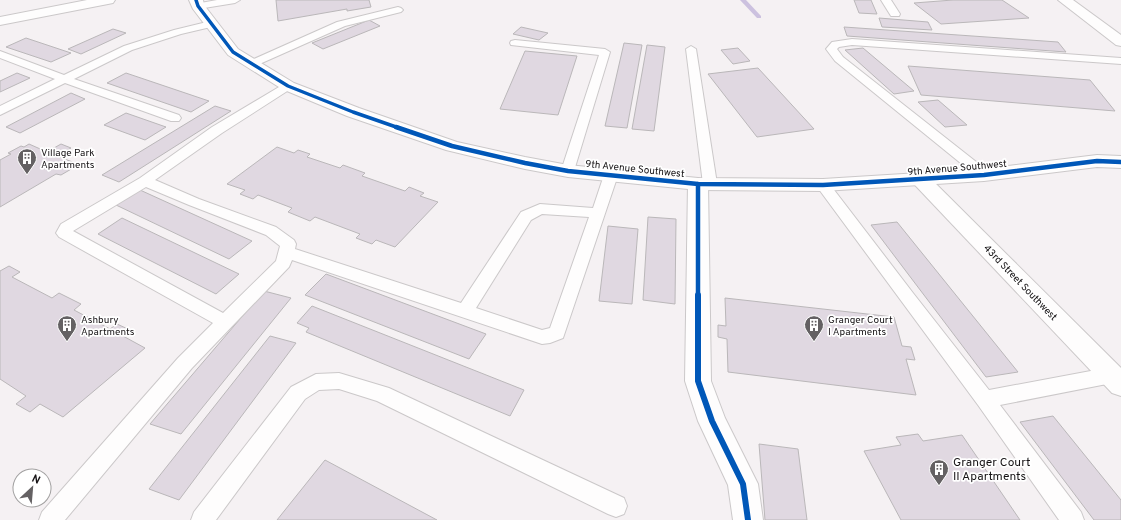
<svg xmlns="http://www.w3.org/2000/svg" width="1121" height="520" font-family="Overpass,sans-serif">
<rect width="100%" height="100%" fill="#f5f1f3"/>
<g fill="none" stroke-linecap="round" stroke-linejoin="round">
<polygon fill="#ccc1df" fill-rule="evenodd" points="740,0 746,0 761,16 761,18 757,18"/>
</g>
<g fill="#e0d8e1" stroke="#bab7b9">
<polygon points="276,0 369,0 371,7 347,11 347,9 278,21"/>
<polygon points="854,0 871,0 877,14 859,13"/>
<polygon points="953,0 1002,0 1029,18 941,24 914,3"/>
<polygon points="879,18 928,22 932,30 882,27"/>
<polygon points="369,20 380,26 323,49 312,43"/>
<polygon points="521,27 548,33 539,40 513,34"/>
<polygon points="844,27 1058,42 1066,52 847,36"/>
<polygon points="113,29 126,33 81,54 68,49"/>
<polygon points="26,38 71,53 51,62 6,47"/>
<polygon points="624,43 642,45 627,128 605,126"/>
<polygon points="647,45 665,47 654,131 632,129"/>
<polygon points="738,48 750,61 733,64 721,50"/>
<polygon points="863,48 914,91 894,94 845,50"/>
<polygon points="525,51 577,56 558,115 500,109"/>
<polygon points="908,66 1090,80 1115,111 921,95"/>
<polygon points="758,68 814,129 757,137 708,74"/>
<polygon points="17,73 30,78 0,92 0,81"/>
<polygon points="126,73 209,101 191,112 107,83"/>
<polygon points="71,93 85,99 20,133 6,127"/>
<polygon points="938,100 967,125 945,127 918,102"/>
<polygon points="215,106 231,111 119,182 102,175"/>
<polygon points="126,113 166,127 145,140 104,125"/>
<polygon points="29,144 47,152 61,144 71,148 57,156 75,163 69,166 73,168 61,175 56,174 0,207 0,160 11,154 8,153 21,146 24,147"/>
<polygon points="277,147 294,153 298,150 310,154 307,157 340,168 343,165 365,173 362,176 405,191 409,187 424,193 420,196 438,202 395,247 376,240 372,244 356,238 360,234 315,217 310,221 288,212 292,208 258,195 253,199 240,194 245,190 227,184"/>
<polygon points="140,190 252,241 229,259 116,205"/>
<polygon points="648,217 676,219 675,304 643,300"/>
<polygon points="122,218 239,274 216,294 98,234"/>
<polygon points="897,222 1018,372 986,377 871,225"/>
<polygon points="608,226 638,229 632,304 599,301"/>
<polygon points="9,266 20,272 12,277 52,298 59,293 81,304 74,310 110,329 117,324 130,330 123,336 145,348 63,417 40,404 30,412 16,404 26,396 0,379 0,271"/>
<polygon points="326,274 486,334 469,359 305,295"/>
<polygon points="264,291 291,298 181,434 150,424"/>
<polygon points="725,298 894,317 902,346 911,347 915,360 906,359 916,395 728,372 727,339 718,337 718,325 726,326"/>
<polygon points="312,306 524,390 510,416 306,332 309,328 297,323"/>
<polygon points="270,336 296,343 179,500 149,489"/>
<polygon points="1053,416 1121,500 1121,520 1094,520 1020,422"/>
<polygon points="918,434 923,441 962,435 1020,520 901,520 864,451 901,445 896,437"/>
<polygon points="759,444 798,449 807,520 765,520"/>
<polygon points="325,460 437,520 277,520"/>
</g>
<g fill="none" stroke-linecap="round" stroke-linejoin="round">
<g stroke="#cbc8c9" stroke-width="2">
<g id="lane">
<polygon points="217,0 240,0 235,3 198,9 193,6 195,4"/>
<polygon points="881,0 891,0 900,14 899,16 891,16"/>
<polygon points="398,7 401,8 403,10 401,12 345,26 255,66 247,66 245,64 247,62 337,22"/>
<polygon points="211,21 216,24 215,26 181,34 132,50 74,79 179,115 181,118 179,121 171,121 65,83 0,115 0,106 55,79 0,58 0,51 64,75 124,46 174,30"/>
<polygon points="852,39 1121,58 1121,64 852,45 839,47 837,49 843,57 989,172 991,175 989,178 984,179 979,178 835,61 826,49 832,42"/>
<polygon points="515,40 605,49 610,52 573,174 568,175 563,174 561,171 599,55 511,45 510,43 511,41"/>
<polygon points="691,46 696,49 717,184 715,187 710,188 705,187 703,184 686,49"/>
<path d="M288,82L292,84L294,86L292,88L222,133L155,180L199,199L276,227L294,240L296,244L295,249L461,303L521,212L540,204L593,208L604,175L606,172L611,171L616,172L618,175L563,338L550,343L542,344L292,260L289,267L192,368L65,520H39L42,512L178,358L213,323L59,237L56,233L61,224L140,178L212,127L284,84ZM146,187L189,205L266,235L280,246L276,261L223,313L73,231ZM542,214L589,217L550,328L542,330L476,308L531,220Z"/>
<polygon points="823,180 828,182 913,293 989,390 1112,367 1119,369 1121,376 1119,381 1112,383 1000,405 1081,512 1084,520 1059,520 978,405 818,188 816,185 818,182"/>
<polygon points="339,373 389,388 624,498 627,506 624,514 616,517 608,514 377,401 339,389 319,390 305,399 216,520 191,520 194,512 291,387 316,374"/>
</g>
</g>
<g stroke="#cbc8c9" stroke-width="2">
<g id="street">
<polygon points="87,0 115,0 113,3 108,4 0,25 0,17"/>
<polygon points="1058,0 1073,0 1121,35 1121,46 1116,45"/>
<polygon points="921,174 928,176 1121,368 1121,396 1112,393 914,184 911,180 914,176"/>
<polygon points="698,178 705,180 708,184 711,381 725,418 758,484 763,520 733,520 728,485 698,421 685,381 688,184 691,180"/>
</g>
</g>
<g stroke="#cbc8c9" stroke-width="2">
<polygon id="secondary" points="189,0 203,0 204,5 238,49 294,83 359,108 457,142 525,157 568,165 698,178 823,179 984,169 1097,155 1121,156 1121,168 1097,167 984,181 823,191 698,190 568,177 525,169 446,150 347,116 282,89 228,55 193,9"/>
</g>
<use href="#lane" fill="#fefdfd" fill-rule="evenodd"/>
<use href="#street" fill="#fefdfd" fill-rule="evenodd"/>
<use href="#secondary" fill="#fefdfd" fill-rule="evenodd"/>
<g stroke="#fff" stroke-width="5">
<polyline id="cycleway-far2" points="196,0 198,6 233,52 288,86 353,112 399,128"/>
</g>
<g stroke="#fff" stroke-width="7">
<g id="cycleway-far1">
<polyline points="396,127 452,146 525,163 568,171 698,184 823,185 984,175 1097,161 1121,162"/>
<polyline points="698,184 698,296"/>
</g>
</g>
<g stroke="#fff" stroke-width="8">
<polyline id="cycleway" points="698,295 698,381 712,421 743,484 748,520"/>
</g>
<use href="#cycleway-far2" stroke="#0057b8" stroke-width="3.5"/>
<use href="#cycleway-far1" stroke="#0057b8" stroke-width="4.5"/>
<use href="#cycleway" stroke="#0057b8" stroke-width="6"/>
</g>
<defs>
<g id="building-pin" transform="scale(1)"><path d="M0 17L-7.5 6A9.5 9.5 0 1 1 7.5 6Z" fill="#646163" stroke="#fff"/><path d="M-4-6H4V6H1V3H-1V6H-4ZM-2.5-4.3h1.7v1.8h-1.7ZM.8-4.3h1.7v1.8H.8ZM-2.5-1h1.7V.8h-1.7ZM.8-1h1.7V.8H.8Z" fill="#fff"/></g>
</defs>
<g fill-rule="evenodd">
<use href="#building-pin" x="27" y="158"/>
<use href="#building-pin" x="67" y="325"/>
<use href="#building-pin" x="814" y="325"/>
<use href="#building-pin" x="939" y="469"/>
</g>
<g text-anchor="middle" stroke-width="3.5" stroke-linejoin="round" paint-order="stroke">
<g font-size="10" fill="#161315" stroke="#fff" text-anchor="start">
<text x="41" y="156">Village Park<tspan x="41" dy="12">Apartments</tspan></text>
<text x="81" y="323">Ashbury<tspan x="81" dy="12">Apartments</tspan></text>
<text x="828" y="323">Granger Court<tspan x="828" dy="12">I Apartments</tspan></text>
</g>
<g font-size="10" fill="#161315" stroke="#fff">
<text transform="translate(957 167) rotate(-5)" y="4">9th Avenue Southwest</text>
<text transform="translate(635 168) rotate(6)" y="4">9th Avenue Southwest</text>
<text transform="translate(1021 282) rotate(46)" y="4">43rd Street Southwest</text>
</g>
<g font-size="12" fill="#161315" stroke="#fff" text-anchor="start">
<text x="953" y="466">Granger Court<tspan x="953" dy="14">II Apartments</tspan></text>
</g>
</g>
<g transform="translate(32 488) rotate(26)"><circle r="19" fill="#ffffff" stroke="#a2a1a1"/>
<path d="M0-3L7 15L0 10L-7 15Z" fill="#646163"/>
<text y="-6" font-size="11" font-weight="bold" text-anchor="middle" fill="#161315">N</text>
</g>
</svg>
